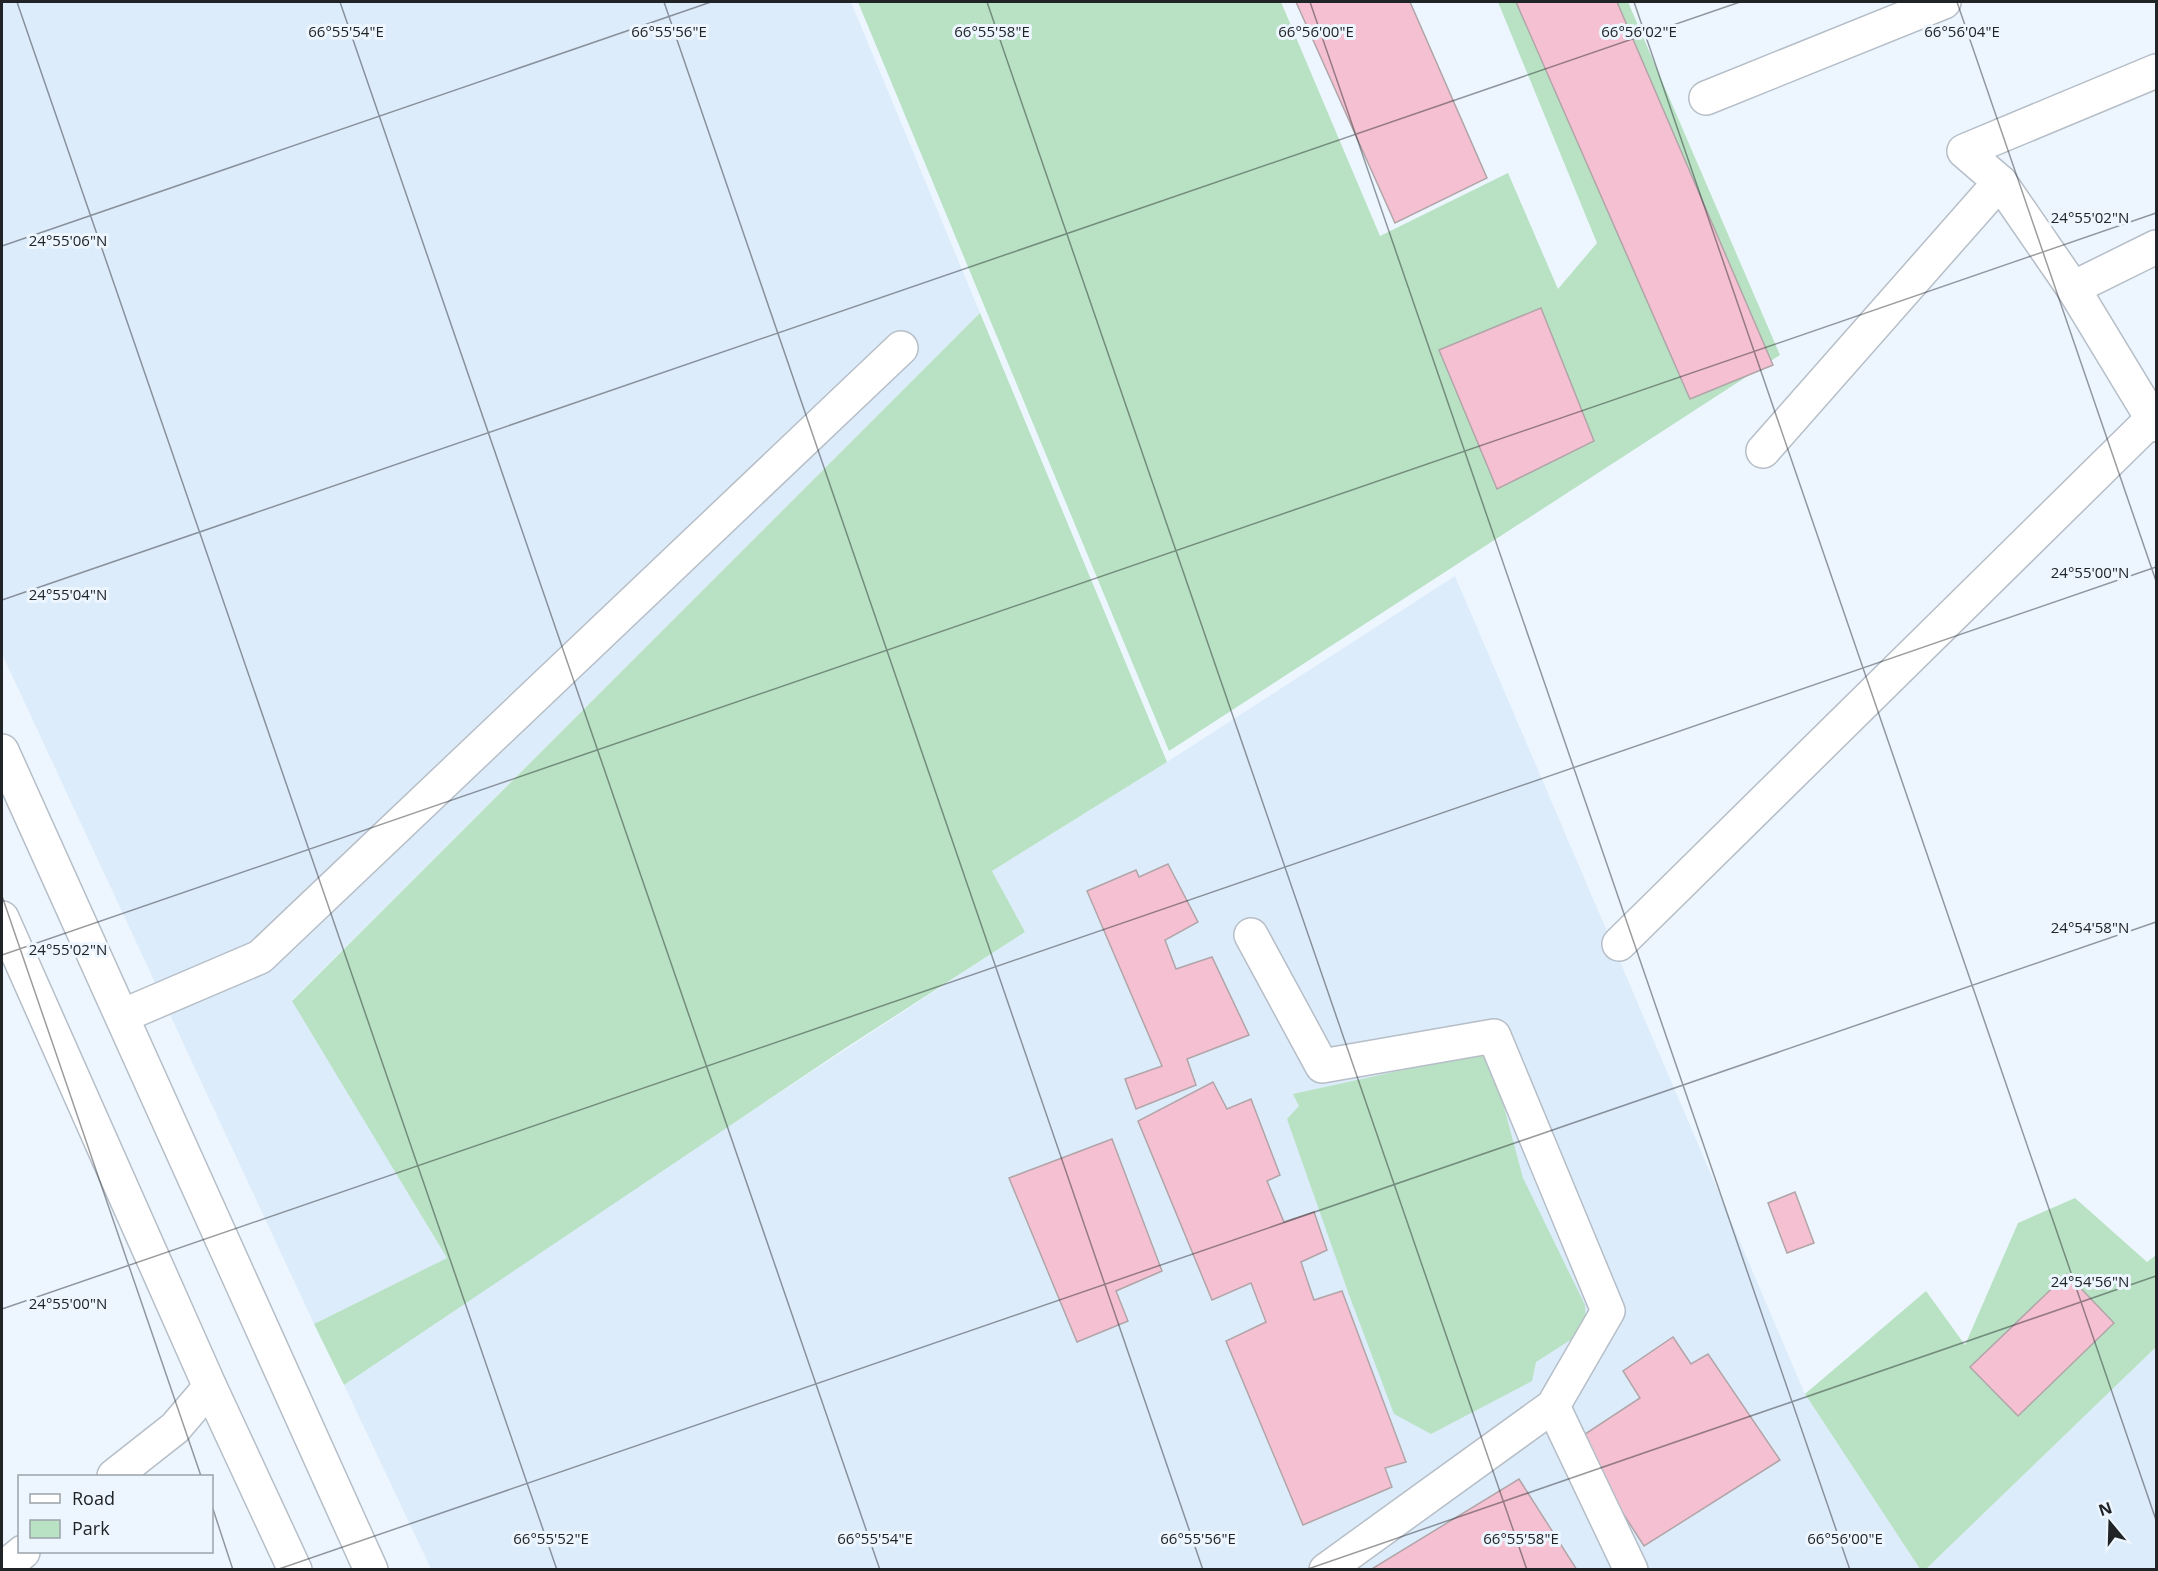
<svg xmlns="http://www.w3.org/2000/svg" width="2158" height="1571" font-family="'Open Sans',sans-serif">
<rect width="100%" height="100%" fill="#edf6ff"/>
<g fill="#ddecfb">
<polygon points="2,2 851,2 980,313 292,1000 447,1258 314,1324 2,654"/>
<polygon points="1455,576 1805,1394 1920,1569 431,1569 344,1385 683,1156 1025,932 992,871 1167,762"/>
<polygon points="2156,1347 2156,1569 1926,1569"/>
</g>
<g fill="#b8e2c3">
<polygon points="858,2 1281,2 1380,236 1508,173 1558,289 1597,243 1498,2 1628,2 1780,355 1169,751"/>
<polygon points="980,313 1167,762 992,871 1025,932 847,1047 344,1385 314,1324 447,1258 292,1001"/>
<polygon points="1489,1051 1523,1178 1585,1305 1586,1330 1536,1362 1532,1381 1431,1434 1394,1414 1348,1292 1287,1119 1299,1106 1293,1094"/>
<polygon points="2075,1198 2147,1262 2156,1255 2156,1347 1926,1569 1920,1569 1805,1394 1926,1291 1965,1345 2018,1223"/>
</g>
<g fill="#f5c1d2" stroke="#b1a5a8" stroke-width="1.5">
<polygon points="1296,2 1410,2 1487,178 1395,223"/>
<polygon points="1516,2 1617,2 1773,365 1690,399"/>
<polygon points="1541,308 1594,441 1497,489 1439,350"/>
<polygon points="1168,864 1198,922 1165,940 1176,969 1212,957 1249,1035 1187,1059 1196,1085 1136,1109 1125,1079 1162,1066 1087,891 1136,870 1139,877"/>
<polygon points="1213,1082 1227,1109 1251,1099 1280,1175 1267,1181 1284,1222 1314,1212 1327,1250 1301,1262 1314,1300 1342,1291 1406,1462 1385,1468 1392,1487 1303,1525 1226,1341 1266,1322 1251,1283 1212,1300 1138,1121"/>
<polygon points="1112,1139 1162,1271 1116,1291 1128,1321 1077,1342 1009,1178"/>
<polygon points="1795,1192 1814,1243 1787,1253 1768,1203"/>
<polygon points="2067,1274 2114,1323 2018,1416 1970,1367"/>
<polygon points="1673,1337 1691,1364 1708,1354 1780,1460 1644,1546 1576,1440 1640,1398 1623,1371"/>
<polygon points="1519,1479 1577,1570 1370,1570"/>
</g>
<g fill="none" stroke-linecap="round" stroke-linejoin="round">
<g stroke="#b6bec7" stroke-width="36">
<g id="minor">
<polyline points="2156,71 1964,151 2000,182 2073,288 2156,425"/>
<polyline points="1706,98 1944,2"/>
<polyline points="2073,288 2156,247"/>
<polyline points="1763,451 2000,182"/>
<polyline points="2,751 371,1570"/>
<polyline points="2,918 210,1387 295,1570"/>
<polyline points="1251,935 1322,1066 1494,1036 1608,1311 1553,1406 1326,1570"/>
<polyline points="1619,944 2156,415"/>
<polyline points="122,1016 260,957 901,348"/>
<polyline points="1553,1406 1631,1570"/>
<polyline points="114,1476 175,1428 210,1387"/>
<polyline points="2,1569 23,1552"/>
</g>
</g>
<use href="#minor" stroke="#fff" stroke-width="33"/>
</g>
<path fill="none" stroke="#212427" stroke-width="1.5" stroke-opacity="0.45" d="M17,2L557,1570M340,2L880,1570M664,2L1203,1570M987,2L1527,1570M1310,2L1850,1570M1634,2L2156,1520M1957,2L2156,581M2,246L711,2M2,600L1740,2M2,896L201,1476M2,955L2156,213M2,1309L2156,567M212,1506L233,1570M276,1570L2156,922M1305,1570L2156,1276"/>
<g font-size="15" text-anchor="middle" fill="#212427" stroke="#edf6ff" stroke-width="6" stroke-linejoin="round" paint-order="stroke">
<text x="346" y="37">66°55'54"E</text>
<text x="669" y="37">66°55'56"E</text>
<text x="992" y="37">66°55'58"E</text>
<text x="1316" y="37">66°56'00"E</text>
<text x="1962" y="37">66°56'04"E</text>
<text x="1639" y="37">66°56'02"E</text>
<text x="2090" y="223">24°55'02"N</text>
<text x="68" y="246">24°55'06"N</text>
<text x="2090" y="578">24°55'00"N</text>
<text x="68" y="600">24°55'04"N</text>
<text x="2090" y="933">24°54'58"N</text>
<text x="68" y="955">24°55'02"N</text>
<text x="2090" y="1287">24°54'56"N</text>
<text x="68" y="1309">24°55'00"N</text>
<text x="551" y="1544">66°55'52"E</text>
<text x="875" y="1544">66°55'54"E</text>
<text x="1198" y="1544">66°55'56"E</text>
<text x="1521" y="1544">66°55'58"E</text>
<text x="1845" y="1544">66°56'00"E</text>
</g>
<rect width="2158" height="1571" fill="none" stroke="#212427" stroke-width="6"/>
<rect x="18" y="1475" width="195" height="78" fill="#edf6ff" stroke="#9ba2a9" stroke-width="1.5"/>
<rect x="30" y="1494" width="30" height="9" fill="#ffffff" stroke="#9ba2a9" stroke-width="1.5"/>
<text x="72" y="1505" font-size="18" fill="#212427">Road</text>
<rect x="30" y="1520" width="30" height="18" fill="#b8e2c3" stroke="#9ba2a9" stroke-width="1.5"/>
<text x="72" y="1535" font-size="18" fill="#212427">Park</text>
<g transform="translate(2110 1523) rotate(341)" stroke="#edf6ff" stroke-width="4.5" paint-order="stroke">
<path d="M0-4.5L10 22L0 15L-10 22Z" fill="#212427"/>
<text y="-9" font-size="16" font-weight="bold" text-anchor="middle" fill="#212427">N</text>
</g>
</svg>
